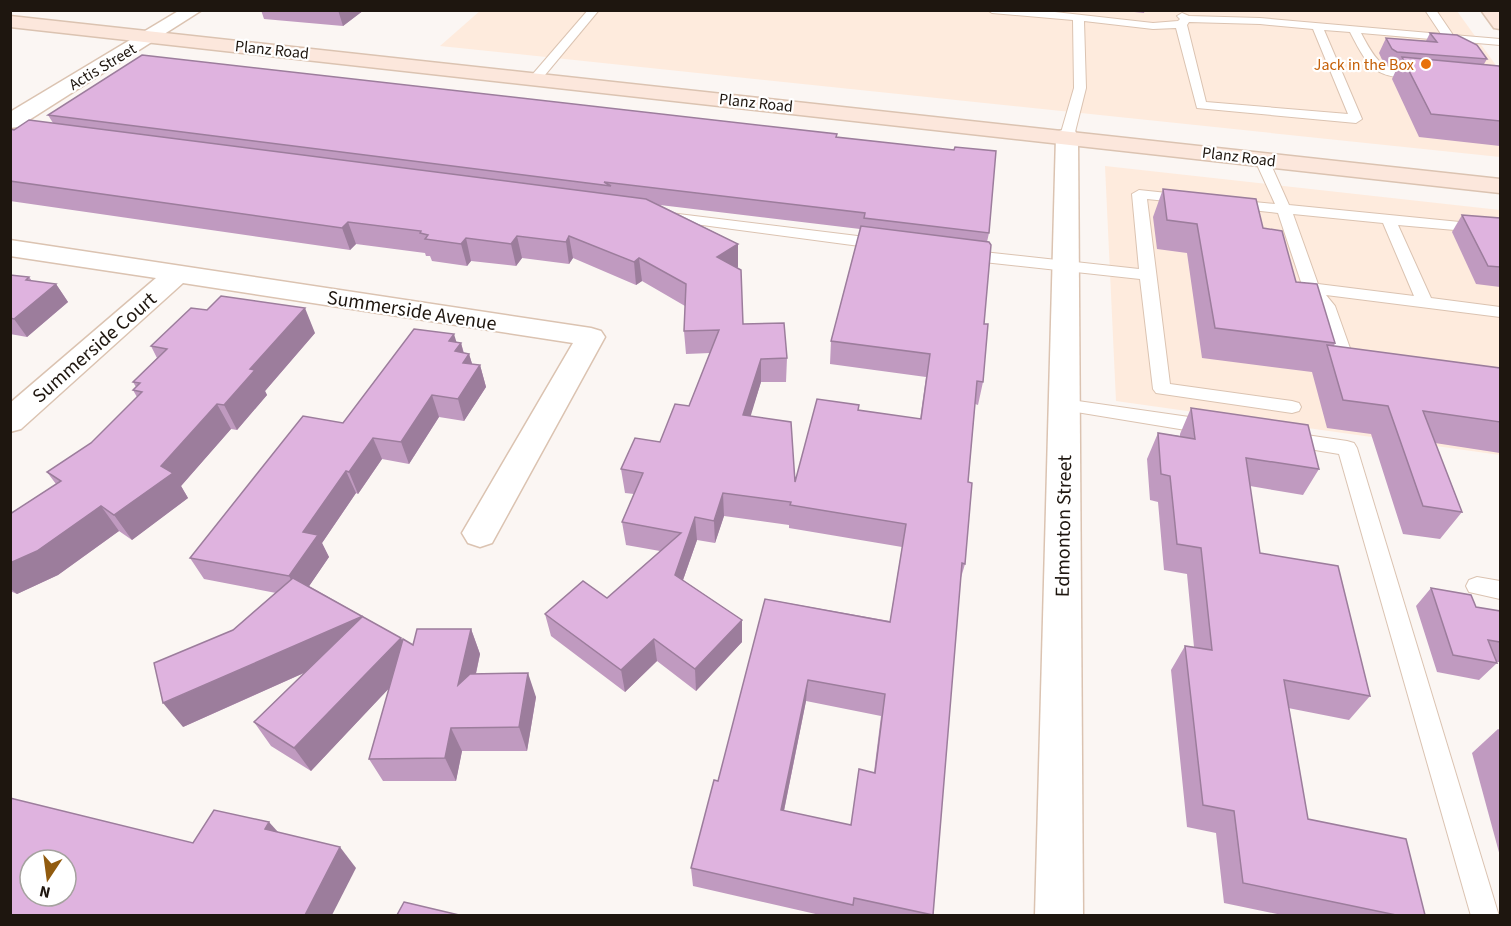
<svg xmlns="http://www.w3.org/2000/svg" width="1511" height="926" font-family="'Source Sans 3',sans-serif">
<rect width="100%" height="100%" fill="#fbf6f3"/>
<g fill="#feebdd">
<polygon points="481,10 1457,11 1495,64 1500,84 1500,157 440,46"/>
<polygon points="1105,166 1500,210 1500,455 1116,401"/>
</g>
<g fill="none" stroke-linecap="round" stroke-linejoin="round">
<g stroke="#dbc3b1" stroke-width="2">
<g id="lane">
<polygon points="588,10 599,10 540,81 532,81 532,75"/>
<path d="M987,10H1037L1153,23L1178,21L1180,19L1177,16L1182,13L1189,16L1260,18L1441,34L1425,10H1436L1453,35L1500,39V45L1361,33C1383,75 1384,64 1425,73V79L1421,80C1375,76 1371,73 1350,32L1324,30L1362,119L1356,123L1197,108L1176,28L1153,29L1084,21L1086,88L1074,136L1067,140L1060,136L1074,88L1073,20L992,13ZM1189,22L1260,24L1313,29L1348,114L1206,102L1187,25Z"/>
<path d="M1261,154L1268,158L1289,205L1500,226V234L1398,225L1431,298L1500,307V317L1326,295L1335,306L1351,351L1366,354L1369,358L1366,362L1360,364L1338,360L1319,307L1303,288L1278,213L1233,208L1226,204L1233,200L1275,204L1254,158ZM1293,214L1383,223L1414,296L1318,284Z"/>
<polygon points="1139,190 1186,195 1193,199 1186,203 1147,199 1170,384 1292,401 1299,403 1301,407 1299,411 1292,413 1156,393 1153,389 1140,279 965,260 957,255 965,250 1139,269 1132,194"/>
<polygon points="662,212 882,239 890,244 882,249 657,219 655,216 657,213"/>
<polygon points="1064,399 1210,420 1217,422 1219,427 1217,432 1210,434 1058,409 1055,405 1058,401"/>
<polygon points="1286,432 1347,441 1354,443 1357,448 1499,916 1471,916 1339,454 1279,444 1276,439 1279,434"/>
<polygon points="1477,577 1500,581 1500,599 1469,592 1466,586 1469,580"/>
</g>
</g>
<g stroke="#dbc3b1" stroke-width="3">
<g id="street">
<polygon points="180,10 202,10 18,127 10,128 10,112"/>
<polygon points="1067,129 1075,131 1078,136 1083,916 1035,916 1056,136 1059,131"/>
<polygon points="10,240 591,328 601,331 605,337 492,543 480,547 468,543 462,533 573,343 183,283 21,429 10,432 10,403 156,278 10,256"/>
</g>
</g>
<g stroke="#dbc3b1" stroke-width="3">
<g id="secondary">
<polygon points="1481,10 1499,10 1500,29 1494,28"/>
<polygon points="10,16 1500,179 1500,193 10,27"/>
</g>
</g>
<use href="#lane" fill="#fff" fill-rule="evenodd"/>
<use href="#street" fill="#fff" fill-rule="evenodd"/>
<use href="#secondary" fill="#fce7dc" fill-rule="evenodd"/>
</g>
<g fill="#c09ac0" fill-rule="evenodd">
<polygon points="261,10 364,10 343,26 264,19"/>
<polygon points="1115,10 1145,10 1144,13"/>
<polygon points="1430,33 1487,59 1484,64 1500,68 1500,146 1419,137 1392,79 1397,68 1390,68 1384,64 1379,53 1386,38 1426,41"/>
<path d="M48,115L837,134V138L989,233L987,242L984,324L983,382L978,405L975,404L968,482L965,564L960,581L933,915H820L693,886L691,868L718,781L765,599L890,621L902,547L789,528V525L724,516L715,543L697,540L683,580L742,620V642L696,691L657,661L625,692L551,636L545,614L607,598L660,551L626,545L622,522L634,494L625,493L621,469L660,442L689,406L710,353L686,354L684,331L685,306L642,281L636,285L573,258L569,264L522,258L516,266L471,261L467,266L432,261L430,256H426L425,253L356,244L350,250L10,201V129L14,130L53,123ZM660,205L860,229L831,341L830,364L926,377L920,419L795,482L750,416L761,382H786L787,358L743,324L737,268L738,267V244ZM806,701L881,716L874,772L850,825L784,811Z"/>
<polygon points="1163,189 1263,228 1335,343 1334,346 1500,368 1500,453 1435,443 1462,512 1440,539 1403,534 1371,434 1327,428 1312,372 1202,358 1187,253 1157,249 1153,217"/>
<polygon points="1462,215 1500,218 1500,287 1476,284 1452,232"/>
<polygon points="10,275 29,277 32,281 56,284 68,302 27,337 10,334"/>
<polygon points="315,333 265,391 267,395 237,430 231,429 181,486 188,498 132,540 119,531 58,575 17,594 10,591 10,514 56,484 47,472 91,443 137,397 133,390 136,387 133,382 157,358 151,346"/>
<polygon points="456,342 461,343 464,353 469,354 472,364 480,365 486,387 464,421 439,417 409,464 382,459 358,494 356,493 322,543 329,557 309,586 401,638 403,641 413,645 471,629 480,654 476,674 536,697 527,751 462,751 456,781 383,781 369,759 389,688 311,771 271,746 254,722 304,673 183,727 233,630 276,593 204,579 190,558 343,423"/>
<polygon points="1191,408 1319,469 1303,495 1250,486 1260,553 1370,696 1349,720 1288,708 1308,819 1425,915 1282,915 1224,903 1216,833 1187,827 1171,670 1185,646 1194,647 1187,574 1164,570 1158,502 1150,500 1147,459 1158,433 1180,436 1180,434"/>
<polygon points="1431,588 1476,607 1500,611 1500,662 1496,662 1497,663 1479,680 1437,672 1416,606"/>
<polygon points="1498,729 1500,730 1500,856 1472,753"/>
</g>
<g fill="#9c7d9c">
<polygon points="338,10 364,10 343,26"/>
<polygon points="348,222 356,244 350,250 342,228"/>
<polygon points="517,236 522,258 516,266 511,244"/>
<polygon points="569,236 573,258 569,264 566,242"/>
<polygon points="466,238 471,261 467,266 461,244"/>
<polygon points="738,244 738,267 718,280 717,257"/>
<polygon points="639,258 642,281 636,285 634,262"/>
<polygon points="56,284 68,302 27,337 14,319"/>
<polygon points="305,308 315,333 265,391 267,395 237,430 224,405 250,369"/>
<polygon points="454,334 458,347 461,343 465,359 469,354 475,373 480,365 486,387 464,421 458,399 449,341"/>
<polygon points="761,359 761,382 744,438 743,415"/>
<polygon points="432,395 439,417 409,464 401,442"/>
<polygon points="217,404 231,429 181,486 188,498 132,540 114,515 161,466"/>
<polygon points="373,438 382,459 358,494 349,472"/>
<polygon points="346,471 356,493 322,543 329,557 301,598 289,576 303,532"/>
<polygon points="723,493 724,516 715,543 714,521"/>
<polygon points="101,506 119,531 58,575 17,594 10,588 10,563"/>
<polygon points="695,517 697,540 677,597 675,575"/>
<polygon points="363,616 375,641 183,727 163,703"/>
<polygon points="742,620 742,642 696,691 695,669"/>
<polygon points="471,629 480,654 468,709 458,685"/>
<polygon points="401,638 413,663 311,771 294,748"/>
<polygon points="654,639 657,661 625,692 621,670"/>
<polygon points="528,673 536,697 527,751 519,727"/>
<polygon points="808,680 806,701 780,830 781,810"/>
<polygon points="451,728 462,751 456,781 445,758"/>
<polygon points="269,822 288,843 265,829"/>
<polygon points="340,847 356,868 332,915 305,915"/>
</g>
<g fill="#dfb3df" stroke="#9c7d9c" stroke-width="1.5" fill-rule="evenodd">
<polygon points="1430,33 1457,35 1477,45 1487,59 1397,52 1392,49 1386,38 1437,42"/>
<polygon points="142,55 837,134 836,137 954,150 955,147 996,151 989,233 864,218 865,213 604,182 611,186 48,115"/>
<polygon points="1402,57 1499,66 1500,68 1500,121 1431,114"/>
<path d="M29,120L646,199L738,244L717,257L741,270L743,324L784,323L787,358L761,359L743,415L791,422L795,482L817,399L859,405L858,410L921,419L930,354L831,341L861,226L989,242L991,245L984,324H988L983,382L977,381L968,482L972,483L965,564L962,563L933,915L854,898L853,905L691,868L714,780L718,781L765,599L890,622L906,524L790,505L791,502L723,493L714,521L695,517L675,575L742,620L695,669L654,639L621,670L545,614L583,581L607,598L681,533L622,522L643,473L621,469L635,438L660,442L675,404L689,406L719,330L684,331L686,284L639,258L634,262L569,236L566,242L517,236L511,244L466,238L461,244L425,239L428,235L420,233L421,231L348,222L342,228L10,181V129L14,130ZM808,680L885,694L875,773L859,769L851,825L781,810Z"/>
<polygon points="1163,189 1256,199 1263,228 1282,231 1296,282 1317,284 1335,343 1215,328 1197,224 1167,220"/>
<polygon points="1462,215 1500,218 1500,267 1488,266"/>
<polygon points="10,275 29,277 26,280 56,284 14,319 10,318"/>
<polygon points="221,296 305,308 250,369 255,370 224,405 217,404 161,466 173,473 114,515 101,506 37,551 10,563 10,514 61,481 47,472 91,443 142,392 133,390 140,383 133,382 167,349 151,346 191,308 207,310"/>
<polygon points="414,329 454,334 449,341 461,343 455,351 469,354 463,363 480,365 458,399 432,395 401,442 373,438 349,472 346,471 303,532 318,535 289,576 190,558 303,416 343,423"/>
<polygon points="1327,345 1500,368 1500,422 1423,411 1462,512 1423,506 1388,406 1343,400"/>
<polygon points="1191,408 1308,425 1319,469 1246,458 1260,553 1338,566 1370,696 1284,680 1308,819 1406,839 1425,915 1396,915 1243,883 1234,811 1203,805 1185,646 1212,650 1201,548 1177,544 1170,476 1161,474 1158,433 1195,439"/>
<polygon points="293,578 401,638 294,748 254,722 363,616 163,703 154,663 233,630"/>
<polygon points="1431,588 1471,595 1476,607 1500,611 1500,642 1488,640 1497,663 1453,655"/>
<polygon points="417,629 471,629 458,685 470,674 528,673 519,727 451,728 445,758 369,759 403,639 413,645"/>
<path d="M10,798L193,843L214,810L269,822L265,829L340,847L305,915H10ZM30,860H66V896H30Z"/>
<polygon points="404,902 459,915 397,915"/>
</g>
<circle fill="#e8710a" stroke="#fff" stroke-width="2" cx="1426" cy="64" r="6"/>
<g text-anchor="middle" stroke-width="4.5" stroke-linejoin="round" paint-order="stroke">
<g font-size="16" fill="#1e160f" stroke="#fff">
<text transform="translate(272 49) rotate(6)" y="6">Planz Road</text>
<text transform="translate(102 66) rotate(-31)" y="6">Actis Street</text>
<text transform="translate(756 102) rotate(6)" y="6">Planz Road</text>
<text transform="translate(1239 156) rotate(7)" y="6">Planz Road</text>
</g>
<g font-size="16" fill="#c56008" stroke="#fff" text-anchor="end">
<text x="1414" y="70">Jack in the Box</text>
</g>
<g font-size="20" fill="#1e160f" stroke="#fff">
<text transform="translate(412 310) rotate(9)" y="7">Summerside Avenue</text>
<text transform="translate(94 347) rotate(-41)" y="7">Summerside Court</text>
<text transform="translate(1063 526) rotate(-89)" y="7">Edmonton Street</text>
</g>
</g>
<rect width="1511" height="926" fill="none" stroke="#1e160f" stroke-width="24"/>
<g transform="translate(48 878) rotate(193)"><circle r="28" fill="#ffffff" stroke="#a5a29f" stroke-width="1.5"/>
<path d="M0-4.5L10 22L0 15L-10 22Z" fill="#915b0f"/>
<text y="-9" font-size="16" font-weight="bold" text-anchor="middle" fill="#1e160f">N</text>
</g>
</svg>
